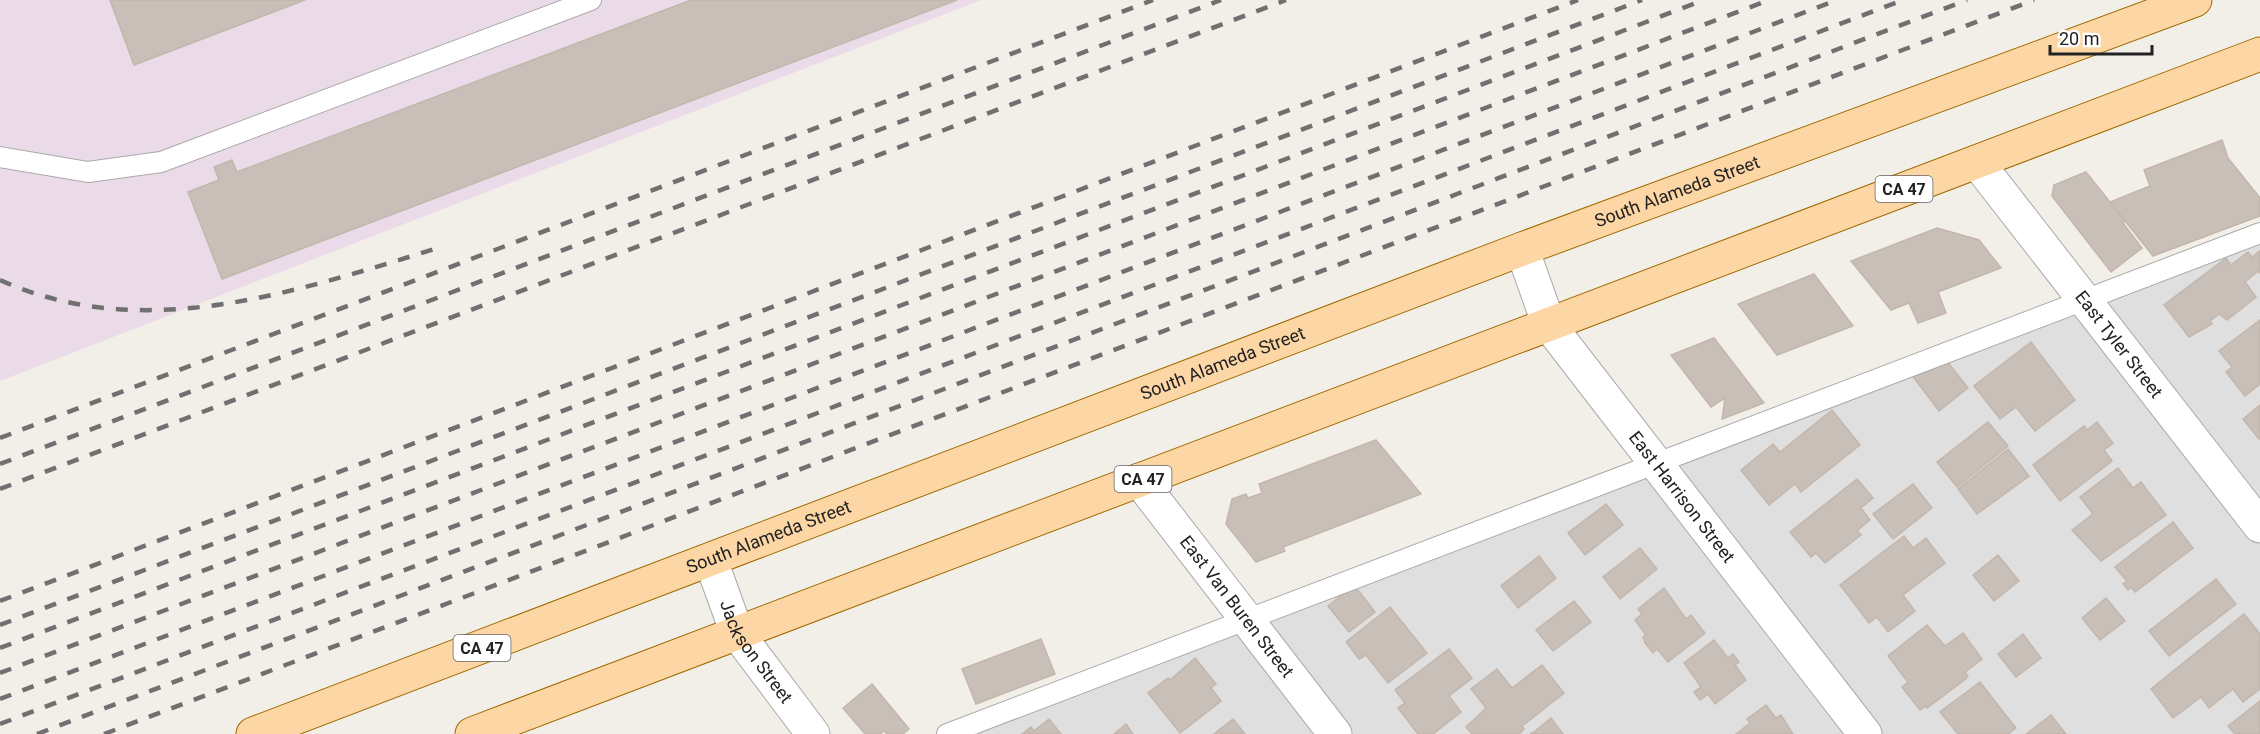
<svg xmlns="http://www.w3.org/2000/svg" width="2260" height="734" font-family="Roboto,sans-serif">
<rect width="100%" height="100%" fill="#f2efe9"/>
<polygon fill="#e0dfdf" points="2260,244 2260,734 974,734"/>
<polygon fill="#ebdbe8" points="0,0 981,0 0,381"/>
<g fill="#c7bfb8" stroke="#c4b6ab" stroke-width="1.5">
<polygon points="110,0 305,0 134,65"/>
<polygon points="691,0 957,0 222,279 188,192 219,180 214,167 232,160 237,172"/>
<polygon points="2222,140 2228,158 2260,198 2260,216 2153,256 2110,202 2150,186 2144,170"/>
<polygon points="2086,172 2125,221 2123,223 2142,248 2111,272 2052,196 2054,185"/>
<polygon points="1937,228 1979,240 2001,268 1938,292 1946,313 1918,323 1909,303 1891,310 1851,261"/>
<polygon points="2260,251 2260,273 2258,271 2245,282 2256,297 2227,320 2219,314 2210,321 2212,324 2189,337 2164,305 2226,258 2231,265 2248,252 2252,257"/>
<polygon points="1814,274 1853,326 1777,355 1738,304"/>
<polygon points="2260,320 2260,384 2245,396 2226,372 2232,367 2219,351"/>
<polygon points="1714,338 1764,403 1722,419 1725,398 1711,407 1671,355"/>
<polygon points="2031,342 2075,400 2035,431 2016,407 2000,419 1974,386"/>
<polygon points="1946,360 1968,388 1939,411 1911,374"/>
<polygon points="2260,405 2260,438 2259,439 2243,419"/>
<polygon points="1832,410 1860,445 1801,492 1795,484 1769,505 1741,470 1773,444 1780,452"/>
<polygon points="1988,422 2008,446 1957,487 1937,462"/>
<polygon points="2097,422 2113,443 2104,450 2112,461 2060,501 2033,465 2084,426 2087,430"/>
<polygon points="1376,440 1421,494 1283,547 1285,551 1256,562 1226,524 1232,499 1246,494 1248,498 1262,493 1259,484"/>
<polygon points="2008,449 2029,476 1977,514 1958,489"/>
<polygon points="2118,468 2133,488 2141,482 2166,515 2101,561 2072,530 2093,514 2080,497"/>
<polygon points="1857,479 1873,498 1861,508 1870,520 1857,531 1861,535 1825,563 1816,553 1811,557 1790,532"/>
<polygon points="1913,484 1932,508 1893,539 1873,514"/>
<polygon points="1606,504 1623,525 1585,555 1568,533"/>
<polygon points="2173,522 2193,548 2135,592 2131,587 2128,590 2123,584 2127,581 2115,567"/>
<polygon points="1904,536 1913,548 1926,538 1945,563 1903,595 1915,611 1888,632 1877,617 1869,623 1840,585"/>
<polygon points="1640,548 1657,569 1620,599 1603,577"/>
<polygon points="1998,555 2019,581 1994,601 1973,575"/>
<polygon points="1539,556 1556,578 1518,608 1501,586"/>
<polygon points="2216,579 2236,604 2169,656 2149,631"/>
<polygon points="1354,585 1375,612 1349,632 1328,606"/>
<polygon points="1664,588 1686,619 1691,615 1705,633 1668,662 1657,649 1653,653 1645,643 1643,637 1646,635 1635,620 1642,614 1638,609"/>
<polygon points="2106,598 2125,621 2100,640 2082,618"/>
<polygon points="1574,601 1591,622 1553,651 1536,630"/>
<polygon points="1390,607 1427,653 1388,683 1366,655 1359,659 1346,642"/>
<polygon points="2244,614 2260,634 2260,689 2243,702 2233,689 2209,708 2201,697 2173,718 2151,689"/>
<polygon points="1927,625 1945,646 1963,633 1982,659 1965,672 1968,677 1927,708 1926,706 1920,710 1902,687 1908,682 1888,656"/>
<polygon points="2023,634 2041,658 2016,677 1998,654"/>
<polygon points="1041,639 1055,674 976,704 962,669"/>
<polygon points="1714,640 1728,658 1733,654 1739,662 1735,665 1746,680 1715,704 1708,694 1700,700 1694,692 1701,687 1684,663"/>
<polygon points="1449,649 1472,678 1449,696 1461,712 1433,734 1418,734 1398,708 1405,703 1395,690"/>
<polygon points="1195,658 1216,684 1211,688 1221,701 1180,733 1148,693 1168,678 1170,680"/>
<polygon points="1542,665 1564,693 1522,726 1524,729 1519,734 1472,734 1466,727 1486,708 1471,689 1497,669 1512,688"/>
<polygon points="1980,682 2016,728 2008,734 1958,734 1940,712"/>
<polygon points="872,684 909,729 903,734 887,734 884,731 880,734 865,734 843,708"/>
<polygon points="2260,701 2260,734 2235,734 2228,726"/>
<polygon points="1766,705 1776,718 1781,715 1793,734 1736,734 1750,723 1747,719"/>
<polygon points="2051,715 2066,734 2026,734"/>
<polygon points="1551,718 1563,734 1530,734 1534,732"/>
<polygon points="1049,719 1061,734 1022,734 1031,727 1034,731"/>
<polygon points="1233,719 1245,734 1214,734"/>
<polygon points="1126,724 1133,734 1114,734"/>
</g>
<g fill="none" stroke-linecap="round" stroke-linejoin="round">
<g stroke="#a9a9a9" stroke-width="22">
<g id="service">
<polyline points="0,157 88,172 161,162 591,0"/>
<polyline points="947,734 2260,233"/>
</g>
</g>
<g stroke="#a9a9a9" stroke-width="35">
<g id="minor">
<path id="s1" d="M1977,162L2260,526"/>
<path id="s2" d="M1522,249L1549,325L1865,734"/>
<path id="s3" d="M1139,480L1335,734"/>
<path id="s4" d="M711,561L737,633L813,734"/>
</g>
</g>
<g stroke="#a06b00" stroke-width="35">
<g id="primary">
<path id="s5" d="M253,734L1522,249L2195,0"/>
<polyline points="472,734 2260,54"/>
</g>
</g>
<use href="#service" stroke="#fff" stroke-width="20"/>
<use href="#minor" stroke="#fff" stroke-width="33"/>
<use href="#primary" stroke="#fcd6a4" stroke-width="33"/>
<g stroke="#707070" stroke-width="4.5" stroke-dasharray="12 12" stroke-linecap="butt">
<path d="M0,280C144,345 297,291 438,248"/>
<polyline points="0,438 1153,0"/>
<polyline points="0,464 1221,0"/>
<polyline points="0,489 1286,0"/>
<polyline points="0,601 1578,0"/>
<polyline points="0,625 1642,0"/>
<polyline points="0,648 1704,0"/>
<polyline points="0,673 1769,0"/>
<polyline points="0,699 1837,0"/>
<polyline points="0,724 1903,0"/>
<polyline points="37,734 1967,0"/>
<polyline points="104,734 2034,0"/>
</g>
</g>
<g text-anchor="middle" stroke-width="5" stroke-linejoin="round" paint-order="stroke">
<g fill="#fff" stroke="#646464" stroke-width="1.5">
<rect x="1875.5" y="176" width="57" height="26" rx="4.5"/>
<rect x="1114.5" y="466" width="57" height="26" rx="4.5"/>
<rect x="453.5" y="635" width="57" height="26" rx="4.5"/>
</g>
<g font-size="16" font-weight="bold" fill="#222">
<text x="1904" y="195">CA 47</text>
<text x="1143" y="485">CA 47</text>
<text x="482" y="654">CA 47</text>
</g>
<g font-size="18" fill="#222" stroke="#fff">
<text dy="6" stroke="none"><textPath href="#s5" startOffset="1524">South Alameda Street</textPath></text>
<text dy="6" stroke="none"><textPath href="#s1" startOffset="231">East Tyler Street</textPath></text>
<text dy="6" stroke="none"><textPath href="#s5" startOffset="1038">South Alameda Street</textPath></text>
<text dy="6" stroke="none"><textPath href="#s2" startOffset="298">East Harrison Street</textPath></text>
<text dy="6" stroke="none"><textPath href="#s5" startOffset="552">South Alameda Street</textPath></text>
<text dy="6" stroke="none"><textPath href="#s3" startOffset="160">East Van Buren Street</textPath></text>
<text dy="6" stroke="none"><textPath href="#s4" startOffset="102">Jackson Street</textPath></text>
</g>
</g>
<path d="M2050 45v9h102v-9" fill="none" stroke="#222222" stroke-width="3"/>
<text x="2059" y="45" font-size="18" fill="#222222" stroke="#ffffff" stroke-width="4.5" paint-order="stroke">20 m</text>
</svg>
